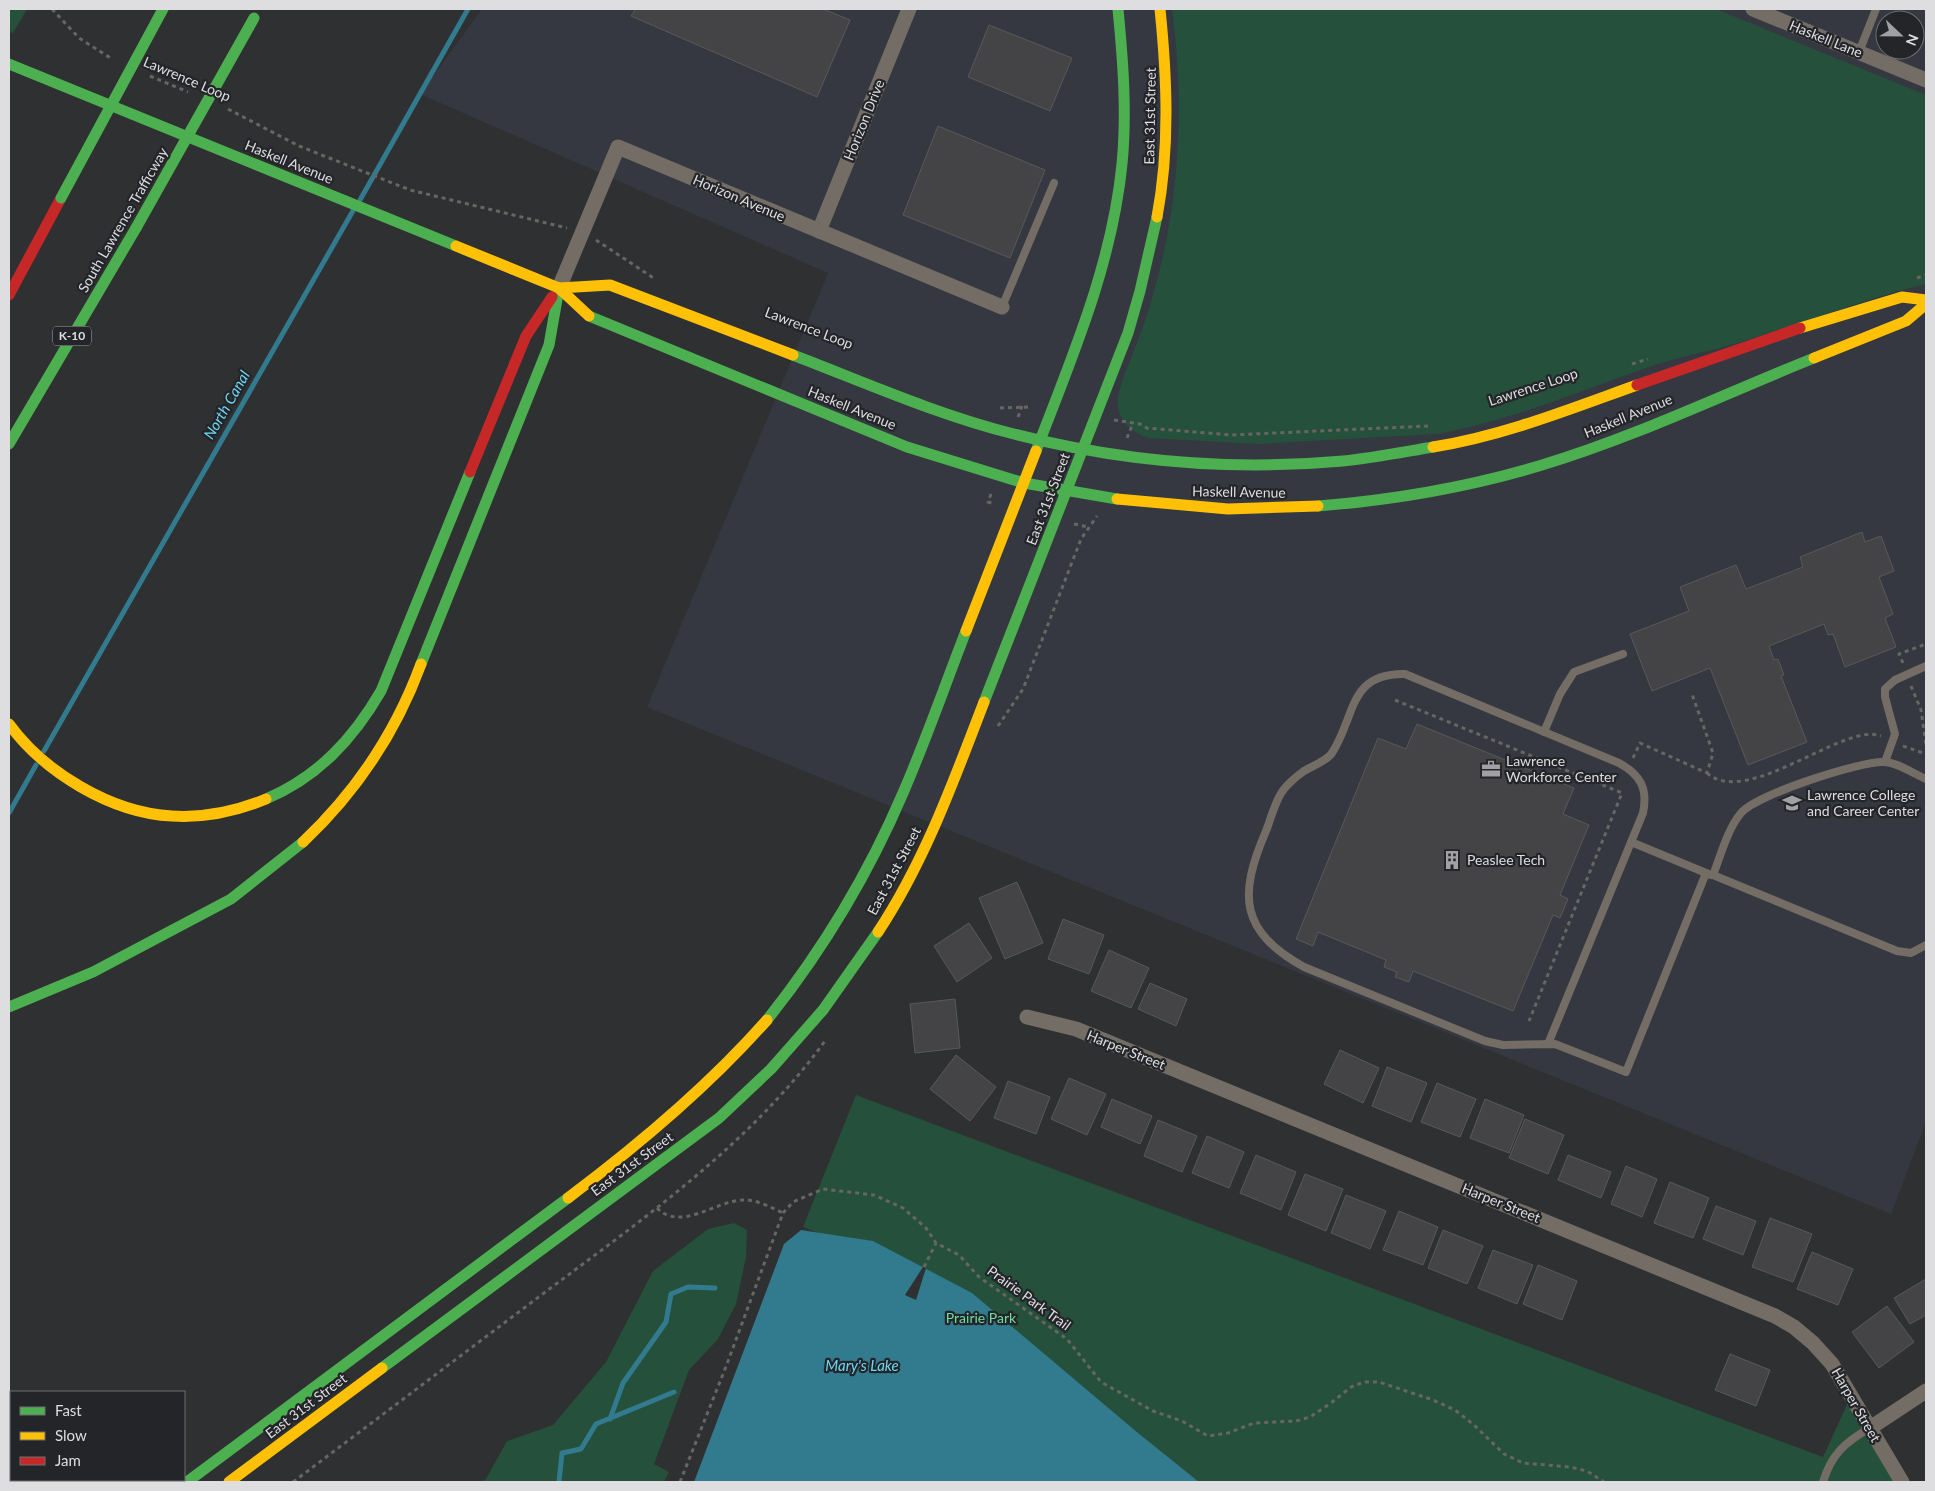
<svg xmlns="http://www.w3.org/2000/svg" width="1935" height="1491" font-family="Lato,sans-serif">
<rect width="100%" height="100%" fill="#2f3032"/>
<path fill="#353840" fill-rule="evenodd" d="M482,9H1926V1122L1891,1214L647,707L828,273L420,94ZM1885,20H1915V50H1885Z"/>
<g fill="#25503b">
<polygon points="9,9 27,9 13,33 9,31"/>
<path d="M1172,9H1716L1926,95V284C1861,300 1799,324 1734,344C1704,353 1672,358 1643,369C1575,393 1509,421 1437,434L1257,444L1148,438C1131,431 1116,420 1118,399C1119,387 1125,374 1129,363C1138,340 1147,318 1153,295C1180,201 1185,105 1172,9Z"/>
<polygon points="856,1095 1823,1457 1851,1396 1902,1482 737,1482 834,1239 803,1227"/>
<polygon points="734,1223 747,1230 746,1257 736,1304 718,1339 689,1370 654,1464 669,1472 664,1482 481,1482 486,1479 507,1441 553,1425 606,1362 653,1271 708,1229"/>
</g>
<polygon fill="#327a8e" points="801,1230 873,1241 972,1293 1138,1433 1199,1482 694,1482 784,1244"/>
<polygon fill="#2f3032" points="923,1267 926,1268 916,1300 905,1295"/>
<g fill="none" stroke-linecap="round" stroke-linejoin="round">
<g stroke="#327a8e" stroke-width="5">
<polyline points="360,200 468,9"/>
<polyline points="44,751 354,209"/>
<polyline points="9,813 36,765"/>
<polyline points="610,1419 623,1383 666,1322 671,1294 688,1287 715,1288"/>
<polyline points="559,1482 562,1453 581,1449 596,1424 674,1392"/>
</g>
</g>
<g fill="#444446" stroke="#58595a">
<polygon points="632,9 823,9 850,20 817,97 631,16 635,10"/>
<polygon points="989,25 1072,58 1050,111 968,77"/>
<polygon points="938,126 1045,170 1010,258 903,215"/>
<polygon points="1862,532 1865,542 1881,536 1894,571 1879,577 1893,614 1885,618 1896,647 1845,667 1833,634 1828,635 1824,624 1769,646 1774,660 1778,659 1784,675 1781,676 1807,742 1748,765 1710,668 1652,691 1630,634 1689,611 1680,587 1736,565 1746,589 1803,567 1800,557"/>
<polygon points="1417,724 1574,788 1563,814 1589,825 1560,895 1568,899 1560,918 1553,915 1513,1011 1413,971 1409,982 1395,977 1397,972 1384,967 1386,960 1318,932 1313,946 1296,939 1378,738 1406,749"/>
<polygon points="1017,882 1043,943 1005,959 979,898"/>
<polygon points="1063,919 1104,935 1089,974 1048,959"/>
<polygon points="969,923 992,958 957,982 934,946"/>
<polygon points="1109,950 1149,968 1131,1008 1091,991"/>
<polygon points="1150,983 1187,999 1176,1026 1138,1009"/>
<polygon points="955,999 960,1048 915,1053 910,1004"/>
<polygon points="1340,1050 1379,1068 1363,1103 1324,1084"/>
<polygon points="956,1055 996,1087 970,1121 930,1089"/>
<polygon points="1387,1067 1427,1083 1411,1122 1372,1106"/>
<polygon points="1069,1078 1106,1094 1087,1135 1051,1119"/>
<polygon points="1008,1081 1050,1097 1036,1134 994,1118"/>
<polygon points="1437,1083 1476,1099 1460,1137 1421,1122"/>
<polygon points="1112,1099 1152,1116 1140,1144 1101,1127"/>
<polygon points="1485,1099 1524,1115 1509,1153 1470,1138"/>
<polygon points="1525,1119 1564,1135 1548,1174 1509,1158"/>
<polygon points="1158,1120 1197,1136 1182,1172 1144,1156"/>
<polygon points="1207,1136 1244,1152 1229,1188 1192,1173"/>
<polygon points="1256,1155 1296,1172 1281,1210 1240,1193"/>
<polygon points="1568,1155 1611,1172 1601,1198 1558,1180"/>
<polygon points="1626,1166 1657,1179 1642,1217 1611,1204"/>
<polygon points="1305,1174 1343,1189 1326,1231 1288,1215"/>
<polygon points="1670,1182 1709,1198 1693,1238 1654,1223"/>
<polygon points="1346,1195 1386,1211 1370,1249 1331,1233"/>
<polygon points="1716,1206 1756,1221 1743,1255 1703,1239"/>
<polygon points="1399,1211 1438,1227 1423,1265 1383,1250"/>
<polygon points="1770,1218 1812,1234 1793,1282 1752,1267"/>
<polygon points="1443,1230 1483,1246 1467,1284 1428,1268"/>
<polygon points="1493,1250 1533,1265 1517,1304 1478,1288"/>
<polygon points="1812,1252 1853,1269 1838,1305 1797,1289"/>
<polygon points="1538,1265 1577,1281 1562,1320 1523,1304"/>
<polygon points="1926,1279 1926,1315 1910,1324 1894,1298"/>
<polygon points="1887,1306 1914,1342 1879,1368 1852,1332"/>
<polygon points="1730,1354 1770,1370 1756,1406 1715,1390"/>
</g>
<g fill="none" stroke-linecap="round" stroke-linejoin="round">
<g stroke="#686662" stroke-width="3" stroke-dasharray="4 4" stroke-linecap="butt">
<polyline points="52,9 79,38 112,59"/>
<polyline points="150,76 188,92"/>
<polyline points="228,109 299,146 410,190 567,228"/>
<polyline points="596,240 655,279"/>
<polyline points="1917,278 1926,275"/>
<polyline points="1632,364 1648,359"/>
<polyline points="1000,408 1031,407"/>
<polyline points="1018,417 1022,406"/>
<polyline points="1114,420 1140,424 1147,428 1231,435 1428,426"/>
<polyline points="1127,438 1133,423"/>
<polyline points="991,494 988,502 995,504"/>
<polyline points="1074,524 1088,527"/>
<polyline points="1903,663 1899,654 1926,644"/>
<polyline points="1911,686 1921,710 1926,745"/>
<polyline points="1395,700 1622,793 1529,1021"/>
<polyline points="998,726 1023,689 1081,539 1097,516"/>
<polyline points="1903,746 1926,754"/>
<polyline points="1633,758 1640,743 1707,773 1713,753 1692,694"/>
<path d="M1707,773C1747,809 1845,721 1881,736"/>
<polyline points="1600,784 1606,771"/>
<path d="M657,1208C680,1232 716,1201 742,1200C756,1199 770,1207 783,1213"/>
<polyline points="924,1267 936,1243"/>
<path d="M293,1482C381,1416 468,1350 556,1284C653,1212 753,1140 825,1041"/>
<polyline points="680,1482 727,1364 783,1213 793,1202 823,1189 874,1195 903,1208 926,1228 936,1243 959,1255 979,1277 1067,1339 1101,1382 1153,1411 1182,1421 1208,1436 1228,1433 1254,1423 1296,1421 1310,1417 1331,1403 1351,1387 1364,1382 1379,1382 1433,1400 1455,1410 1474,1425 1504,1454 1523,1463 1570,1467 1587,1471 1604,1482"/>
</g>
<g stroke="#736d65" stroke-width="8">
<polyline points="1859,52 1876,9"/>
<polyline points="1002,307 1054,183"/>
<polyline points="1544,732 1560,694 1574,672 1623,654"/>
<polyline points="1885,762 1895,734 1885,697 1885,689 1895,680 1926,666"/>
<path d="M1926,779C1914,774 1897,762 1884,762C1859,761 1756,795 1741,813C1727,830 1721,855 1713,875L1897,951L1911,953L1926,945"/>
<polyline points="1631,842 1711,875"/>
<path d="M1548,1044L1643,813C1648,789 1641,775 1619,763L1405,674C1348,673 1356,716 1332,753C1327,761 1312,766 1304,771C1297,776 1289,783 1284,789C1275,800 1271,819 1266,831C1238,896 1240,931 1304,967L1485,1041L1503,1045L1555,1044L1626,1072L1706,873"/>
<path d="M1823,1482C1831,1455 1845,1442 1870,1428"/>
</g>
<g stroke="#736d65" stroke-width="15">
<polyline points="1753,9 1926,80"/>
<polyline points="819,231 909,9"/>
<polyline points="559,288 618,147 1002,307"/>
<polyline points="1027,1017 1076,1029 1775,1316 1794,1327 1813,1343 1832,1364 1902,1482"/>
<polyline points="1870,1428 1926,1391"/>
</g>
<g stroke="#4caf50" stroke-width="11">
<polyline points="9,64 456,246"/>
<polyline points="589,316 907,447 1024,483 1117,499"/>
<path d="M793,355C866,383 938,415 1014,434C1122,462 1232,471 1343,461C1373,458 1403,452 1433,447"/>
<polyline points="9,444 136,228"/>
<path d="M1036,451C1072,357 1112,265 1122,164C1127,113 1123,61 1118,9"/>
<path d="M1318,506C1393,500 1469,487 1542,465C1635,437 1724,394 1814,358"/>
<polyline points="421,664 549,345 559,288"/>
<polyline points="984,702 1128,333 1140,291 1157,217"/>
<path d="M266,799C318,777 353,739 381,691L470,472"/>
<polyline points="9,1007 93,972 231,899 303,842"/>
<path d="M767,1020C822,951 868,875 903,793C926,740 945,685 966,631"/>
<polyline points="382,1368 719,1118 771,1069 823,1010 878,932"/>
<polyline points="187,1482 568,1198"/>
</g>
<g stroke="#ffc107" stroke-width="11">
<path d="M1157,217C1170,148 1167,78 1160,9"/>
<polyline points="456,246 559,288 589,316"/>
<polyline points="559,288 610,285 793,355"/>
<polyline points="1800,328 1902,297 1926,300"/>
<polyline points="1814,358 1906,321 1926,304"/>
<path d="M1433,447C1503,436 1570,409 1637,385"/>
<polyline points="1117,499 1228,509 1318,506"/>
<polyline points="966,631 1036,451"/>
<path d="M9,724C44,772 111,813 172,816C203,818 237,811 266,799"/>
<path d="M303,842C356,792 396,732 421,664"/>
<path d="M878,932C925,861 954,780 984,702"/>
<path d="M568,1198C640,1144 708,1087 767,1020"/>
<polyline points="229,1482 382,1368"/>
</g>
<g stroke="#c62828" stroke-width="11">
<polyline points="9,295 61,198"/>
<polyline points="1637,385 1800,328"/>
<polyline points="470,472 526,336 552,297"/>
</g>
<g stroke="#4caf50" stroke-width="11">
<polyline points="61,198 163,9"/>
<polyline points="136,228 254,18"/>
</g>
</g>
<defs>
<g id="office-bare" transform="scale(1.5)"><path d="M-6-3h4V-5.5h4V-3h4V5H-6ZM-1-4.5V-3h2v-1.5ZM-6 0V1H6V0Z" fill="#a1a1a4" stroke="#242529" stroke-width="2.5" paint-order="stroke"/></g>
<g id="school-bare" transform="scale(1.5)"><path d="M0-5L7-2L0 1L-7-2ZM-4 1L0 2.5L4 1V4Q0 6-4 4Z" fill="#a1a1a4" stroke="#242529" stroke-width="2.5" paint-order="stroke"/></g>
<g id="building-bare" transform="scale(1.5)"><path d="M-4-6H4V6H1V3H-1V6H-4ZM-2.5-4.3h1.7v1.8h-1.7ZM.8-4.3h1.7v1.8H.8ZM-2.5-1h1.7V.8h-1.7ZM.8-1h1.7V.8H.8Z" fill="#a1a1a4" stroke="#242529" stroke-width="2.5" paint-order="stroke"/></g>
</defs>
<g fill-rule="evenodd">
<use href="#office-bare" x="1491" y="769"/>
<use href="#school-bare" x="1792" y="803"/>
<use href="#building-bare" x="1452" y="860"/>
</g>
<g text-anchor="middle" stroke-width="4.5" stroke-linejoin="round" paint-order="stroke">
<rect fill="#242529" stroke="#a6a6aa" stroke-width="1" x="53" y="326.5" width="38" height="19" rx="4"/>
<g font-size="12" font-weight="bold" fill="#dedee1">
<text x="72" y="340">K-10</text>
</g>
<g font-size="14" fill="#dedee1" stroke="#242529">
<text transform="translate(1826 39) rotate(22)" y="5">Haskell Lane</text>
<text transform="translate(187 79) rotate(23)" y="5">Lawrence Loop</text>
<text transform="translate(1150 116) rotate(-89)" y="5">East 31st Street</text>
<text transform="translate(864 120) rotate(-68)" y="5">Horizon Drive</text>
<text transform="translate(289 162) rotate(22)" y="5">Haskell Avenue</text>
<text transform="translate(739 198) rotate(23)" y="5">Horizon Avenue</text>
<text transform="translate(123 220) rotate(-60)" y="5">South Lawrence Trafficway</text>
<text transform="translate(809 328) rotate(21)" y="5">Lawrence Loop</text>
<text transform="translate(1533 387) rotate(-18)" y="5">Lawrence Loop</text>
<text transform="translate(852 408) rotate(22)" y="5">Haskell Avenue</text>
<text transform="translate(1628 416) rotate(-22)" y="5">Haskell Avenue</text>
<text transform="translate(1239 492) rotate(1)" y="5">Haskell Avenue</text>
<text transform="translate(1048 499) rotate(-69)" y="5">East 31st Street</text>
<text transform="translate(894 871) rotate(-62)" y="5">East 31st Street</text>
<text transform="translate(1126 1050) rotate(22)" y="5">Harper Street</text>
<text transform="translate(632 1164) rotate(-36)" y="5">East 31st Street</text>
<text transform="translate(1501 1203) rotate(22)" y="5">Harper Street</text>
<text transform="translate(1029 1298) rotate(36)" y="5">Prairie Park Trail</text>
<text transform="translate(1856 1405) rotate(60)" y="5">Harper Street</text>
<text transform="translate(306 1406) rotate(-37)" y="5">East 31st Street</text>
</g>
<g font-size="14" fill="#dedee1" stroke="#242529" text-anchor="start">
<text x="1506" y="766">Lawrence<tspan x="1506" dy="16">Workforce Center</tspan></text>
<text x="1807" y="800">Lawrence College<tspan x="1807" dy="16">and Career Center</tspan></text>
<text x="1467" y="865">Peaslee Tech</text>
</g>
<g font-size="14" fill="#6ddda3" stroke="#242529">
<text x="981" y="1323">Prairie Park</text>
</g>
<g font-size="15" font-style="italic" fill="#6cd7f5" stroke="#242529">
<text transform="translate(227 405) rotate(-60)" y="5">North Canal</text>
<text x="862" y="1371">Mary's Lake</text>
</g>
</g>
<rect width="1935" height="1491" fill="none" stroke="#dedee1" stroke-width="20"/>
<rect x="10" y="1391" width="175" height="90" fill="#242529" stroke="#6e6f73"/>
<rect x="20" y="1407" width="25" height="8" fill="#4caf50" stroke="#6e6f73"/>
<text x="55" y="1416" font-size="15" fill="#dedee1">Fast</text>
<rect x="20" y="1432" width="25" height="8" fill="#ffc107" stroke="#6e6f73"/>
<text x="55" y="1441" font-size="15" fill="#dedee1">Slow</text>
<rect x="20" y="1457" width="25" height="8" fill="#c62828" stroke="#6e6f73"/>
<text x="55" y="1466" font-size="15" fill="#dedee1">Jam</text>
<g transform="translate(1900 35) rotate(112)"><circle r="24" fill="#242529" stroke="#6e6f73"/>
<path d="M0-4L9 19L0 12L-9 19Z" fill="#a1a1a4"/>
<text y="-8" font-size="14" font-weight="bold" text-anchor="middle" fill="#dedee1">N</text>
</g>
</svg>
